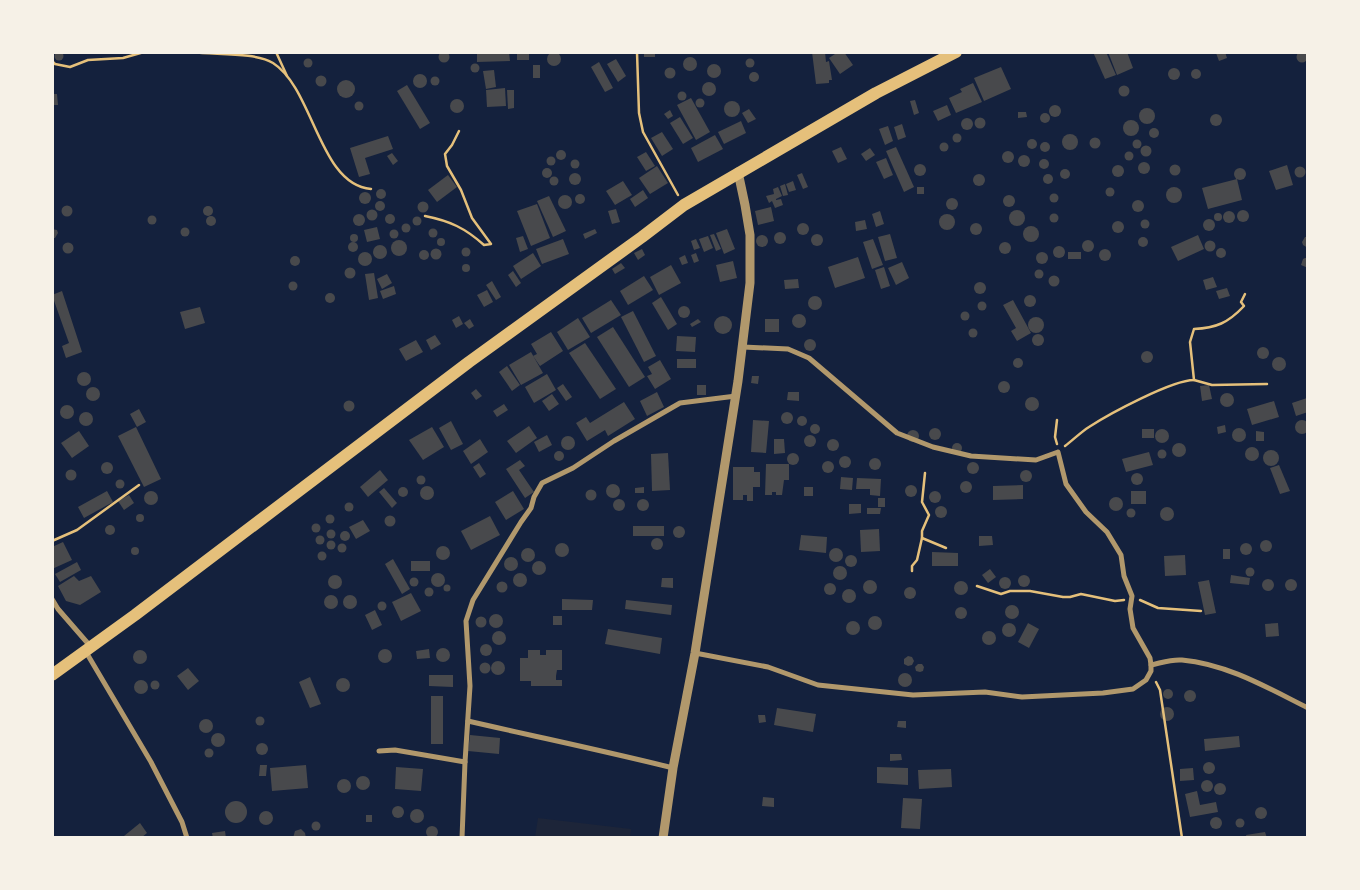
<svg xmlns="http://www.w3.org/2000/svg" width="1360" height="890" font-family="Mulish,sans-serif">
<rect width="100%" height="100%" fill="#14213d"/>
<polygon fill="#1d2539" points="538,818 631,829 630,837 535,837"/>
<g fill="#48494c">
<circle cx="444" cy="57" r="5.5"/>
<circle cx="59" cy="56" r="4.5"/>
<circle cx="1302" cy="57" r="5.5"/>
<circle cx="554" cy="59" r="7"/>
<polygon points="477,52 509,52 510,61 477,62"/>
<rect x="517" y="52" width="12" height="8"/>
<rect x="644" y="52" width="11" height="5"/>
<polygon points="812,52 825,52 826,62 829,61 832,80 829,80 829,83 816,84"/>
<polygon points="838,52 844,52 853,65 840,74 829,58"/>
<polygon points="1093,52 1106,52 1116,75 1105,79"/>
<polygon points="1108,52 1127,52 1133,68 1117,75"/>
<polygon points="1218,52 1225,52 1227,58 1219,61 1216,53"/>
<circle cx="690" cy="64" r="7"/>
<circle cx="750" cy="63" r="4.5"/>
<circle cx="308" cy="63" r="4.5"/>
<polygon points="616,59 626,76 618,82 607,64"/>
<polygon points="599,62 613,88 605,92 591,67"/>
<circle cx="475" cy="68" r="4.5"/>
<circle cx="714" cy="71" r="7"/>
<rect x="533" y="65" width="7" height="13"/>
<polygon points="1001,67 1011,89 984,101 974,78"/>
<circle cx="670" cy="73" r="5.5"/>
<circle cx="1174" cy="74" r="6"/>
<circle cx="1196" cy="74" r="5"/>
<polygon points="494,70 496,87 486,89 483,71"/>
<circle cx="754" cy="77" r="5"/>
<circle cx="420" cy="81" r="7"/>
<circle cx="321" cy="81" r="5.5"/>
<circle cx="435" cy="81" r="4.5"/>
<circle cx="346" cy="89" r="9"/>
<circle cx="709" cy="89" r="7"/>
<polygon points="973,83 982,102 956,113 949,98 962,92 960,89"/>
<polygon points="407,85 430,123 420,129 397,91"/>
<circle cx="1124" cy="91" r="5.5"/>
<polygon points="505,88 506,106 487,107 486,90"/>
<polygon points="507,90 514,90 514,108 508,109"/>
<circle cx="682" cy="96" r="4.5"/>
<polygon points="52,94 57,94 58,105 52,105"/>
<polygon points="691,98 710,132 696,140 677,105"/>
<circle cx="700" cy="103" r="4.5"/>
<circle cx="457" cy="106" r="7"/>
<polygon points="915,100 919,113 914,115 910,101"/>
<circle cx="732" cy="109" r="8"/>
<circle cx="359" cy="106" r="4.5"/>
<polygon points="947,105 951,115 938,121 933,111"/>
<circle cx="1055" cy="111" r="6"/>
<circle cx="1147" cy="116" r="8"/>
<polygon points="749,109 756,119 748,123 742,113"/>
<polygon points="670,110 673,116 668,119 664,114"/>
<polygon points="1018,112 1026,112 1027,117 1018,118"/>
<circle cx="1045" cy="118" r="5"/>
<circle cx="1216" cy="120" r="6"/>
<polygon points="680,117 693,138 683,144 670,123"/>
<circle cx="980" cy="123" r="5.5"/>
<circle cx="967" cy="124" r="6"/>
<circle cx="1131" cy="128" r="8"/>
<polygon points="741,121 746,133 724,144 718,132"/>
<polygon points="902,124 906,137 898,140 894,127"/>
<polygon points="888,126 893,141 885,145 879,129"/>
<circle cx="1154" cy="133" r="5"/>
<polygon points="662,132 673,149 662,156 651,138"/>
<circle cx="957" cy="138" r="4.5"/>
<circle cx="1070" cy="142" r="8"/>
<polygon points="715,135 723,149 698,162 691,148"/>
<polygon points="388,136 393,149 365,158 370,174 359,177 350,148"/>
<circle cx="1095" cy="143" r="5.5"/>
<circle cx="1032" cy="144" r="5"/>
<circle cx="1137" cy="144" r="4.5"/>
<circle cx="1045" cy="147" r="5"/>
<circle cx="944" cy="147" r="4.5"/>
<circle cx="1146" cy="151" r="5.5"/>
<polygon points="841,147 847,159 838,163 832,151"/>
<polygon points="896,147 914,187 904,192 886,151"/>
<polygon points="870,148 875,155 866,161 861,154"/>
<circle cx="561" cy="155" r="5"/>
<circle cx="1008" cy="157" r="6"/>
<circle cx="1129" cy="156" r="4.5"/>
<polygon points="646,152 655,166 646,171 637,157"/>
<polygon points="392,153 398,161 393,165 387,156"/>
<circle cx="1024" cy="161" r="6"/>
<circle cx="551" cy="161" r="4.5"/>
<polygon points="886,158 893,175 884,179 876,162"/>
<circle cx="1044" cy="164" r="5"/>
<circle cx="575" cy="164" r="4.5"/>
<circle cx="1144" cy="168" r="6"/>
<circle cx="920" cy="170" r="6"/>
<circle cx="1175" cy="170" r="5.5"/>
<circle cx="1118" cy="171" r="6"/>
<polygon points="1287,165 1293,185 1276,190 1269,171"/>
<polygon points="657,166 668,183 650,194 639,178"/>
<circle cx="1300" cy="172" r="5.5"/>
<circle cx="1240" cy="174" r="6"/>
<circle cx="547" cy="173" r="5"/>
<circle cx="1065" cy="174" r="5"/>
<circle cx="575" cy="179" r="6"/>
<polygon points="802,173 808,187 803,189 797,175"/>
<circle cx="1048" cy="179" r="5"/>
<circle cx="979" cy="180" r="6"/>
<polygon points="448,175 457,187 437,202 428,190"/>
<circle cx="554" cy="181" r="4.5"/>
<polygon points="1237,179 1242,200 1208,209 1202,188"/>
<polygon points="623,181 632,195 615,205 606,191"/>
<polygon points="793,181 796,190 789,192 786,184"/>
<polygon points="785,184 788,195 783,196 780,186"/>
<polygon points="778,187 782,196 776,199 776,200 781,199 783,205 775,208 772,201 769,203 766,196 774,194 773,189"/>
<rect x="917" y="187" width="7" height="7"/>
<circle cx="1110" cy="192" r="4.5"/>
<circle cx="1174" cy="195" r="8"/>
<circle cx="381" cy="194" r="5"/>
<polygon points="643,190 648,198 635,207 630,199"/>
<circle cx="365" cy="198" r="6"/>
<circle cx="1054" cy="198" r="4.5"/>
<circle cx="580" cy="199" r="5"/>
<circle cx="565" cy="202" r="7"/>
<circle cx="1009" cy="201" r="6"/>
<polygon points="549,196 566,231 553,237 537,201"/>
<circle cx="952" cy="204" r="6"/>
<circle cx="1138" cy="206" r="6"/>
<circle cx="380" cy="206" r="5"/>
<circle cx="423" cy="207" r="5.5"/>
<polygon points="537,204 550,238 531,246 517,211"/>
<circle cx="67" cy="211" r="5.5"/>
<circle cx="208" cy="211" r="5"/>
<polygon points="771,207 774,221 758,225 755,211"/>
<polygon points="616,209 620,222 612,224 608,211"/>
<circle cx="372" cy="215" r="5.5"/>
<circle cx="1243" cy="216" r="6"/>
<circle cx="1017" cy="218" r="8"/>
<polygon points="880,211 884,224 876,227 872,214"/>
<circle cx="1229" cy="217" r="6"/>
<circle cx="1218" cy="217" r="4"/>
<circle cx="1054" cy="218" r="4.5"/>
<circle cx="359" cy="220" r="6"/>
<circle cx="390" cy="219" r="5"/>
<circle cx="947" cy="222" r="8"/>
<circle cx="152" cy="220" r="4.5"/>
<circle cx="211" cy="221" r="5"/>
<circle cx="417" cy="221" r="4.5"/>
<circle cx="1209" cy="225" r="6"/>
<circle cx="1145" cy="224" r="4.5"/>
<polygon points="865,220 867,229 856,231 855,222"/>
<circle cx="1118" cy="227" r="6"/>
<circle cx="976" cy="229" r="6"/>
<circle cx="803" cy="229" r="6"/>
<circle cx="406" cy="228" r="4.5"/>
<circle cx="1031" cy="234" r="8"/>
<polygon points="377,227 380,239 367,242 364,230"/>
<circle cx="185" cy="232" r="4.5"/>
<circle cx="433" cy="233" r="4.5"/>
<polygon points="52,229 57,230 58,233 55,238 52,238"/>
<polygon points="595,229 597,233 585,239 583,234"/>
<polygon points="727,229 735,249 724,254 716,233"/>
<circle cx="394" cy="234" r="4.5"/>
<circle cx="780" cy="238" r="6"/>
<polygon points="714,234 721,249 716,251 710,235"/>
<polygon points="890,234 897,258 885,261 878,237"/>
<circle cx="354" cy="238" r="4"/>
<circle cx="817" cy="240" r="6"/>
<polygon points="1198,235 1204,249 1178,261 1171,247"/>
<circle cx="762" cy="241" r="6"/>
<polygon points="523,236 528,249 520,252 516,238"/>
<polygon points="708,236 713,248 704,252 699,239"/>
<polygon points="1305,237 1308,237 1308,248 1303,245 1302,242"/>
<circle cx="1143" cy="242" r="5"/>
<circle cx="441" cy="242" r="4"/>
<polygon points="563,239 569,254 542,264 536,249"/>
<polygon points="696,239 700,248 694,250 691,241"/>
<polygon points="873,239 883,265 872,269 863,242"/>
<circle cx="1088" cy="246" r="6"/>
<circle cx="399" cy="248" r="8"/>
<circle cx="1210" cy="246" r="5.5"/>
<circle cx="1005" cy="248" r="6"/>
<circle cx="353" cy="247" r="5"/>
<circle cx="68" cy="248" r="5.5"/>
<circle cx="380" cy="252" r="7"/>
<circle cx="1059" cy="252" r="6"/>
<circle cx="466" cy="252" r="4.5"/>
<circle cx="1221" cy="253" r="5"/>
<circle cx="436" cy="254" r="5.5"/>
<polygon points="642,249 645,255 638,260 634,253"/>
<circle cx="1105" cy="255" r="6"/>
<circle cx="424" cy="255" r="5"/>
<circle cx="365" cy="259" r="7"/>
<rect x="1068" y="252" width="13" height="7"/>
<circle cx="1042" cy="258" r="6"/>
<polygon points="533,253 541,266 521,279 513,266"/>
<polygon points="696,253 699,261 694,263 691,255"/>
<polygon points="685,255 688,263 682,265 679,258"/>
<circle cx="295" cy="261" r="5"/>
<polygon points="858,257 865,278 835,288 828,267"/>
<polygon points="1305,258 1308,258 1308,268 1301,265 1303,259"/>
<polygon points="733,261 737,278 720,282 716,265"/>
<polygon points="902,262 909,278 896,285 888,268"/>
<polygon points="621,263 625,268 615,274 612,269"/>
<circle cx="466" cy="268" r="4"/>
<polygon points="671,265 681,283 659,295 650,277"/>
<polygon points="884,267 890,286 881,289 875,270"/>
<circle cx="350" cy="273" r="5.5"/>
<circle cx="1039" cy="274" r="4.5"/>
<polygon points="513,271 521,283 516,287 508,275"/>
<polygon points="374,273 378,298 369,300 365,274"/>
<polygon points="387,274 392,283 382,289 377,279"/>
<circle cx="1054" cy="281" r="5.5"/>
<polygon points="644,276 653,290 628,305 620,291"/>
<polygon points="1213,277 1217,287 1206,290 1203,280"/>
<polygon points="798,279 799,288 785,289 784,280"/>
<polygon points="492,281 501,297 496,300 486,285"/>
<circle cx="293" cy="286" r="4.5"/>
<circle cx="980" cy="288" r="6"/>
<polygon points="394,286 396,294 383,299 380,291"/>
<polygon points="1227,288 1230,296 1219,299 1216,291"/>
<polygon points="487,290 493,302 484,307 477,295"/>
<polygon points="62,291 82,352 66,358 62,346 69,343 52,295"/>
<circle cx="330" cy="298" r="5"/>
<circle cx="1030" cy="301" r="6"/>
<circle cx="815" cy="303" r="7"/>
<polygon points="661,297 677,324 668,330 652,303"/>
<polygon points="611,300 621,315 591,333 582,318"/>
<polygon points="1013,300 1031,333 1017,341 1011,331 1016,328 1003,305"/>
<circle cx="982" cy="306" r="4.5"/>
<circle cx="684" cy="312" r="6"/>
<polygon points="200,307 205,323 185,329 180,312"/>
<polygon points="633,311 656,356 644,362 621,317"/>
<circle cx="965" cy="316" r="4.5"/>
<circle cx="799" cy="321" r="7"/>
<polygon points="459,316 463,324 456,328 452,320"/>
<circle cx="723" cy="325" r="9"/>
<circle cx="1036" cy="325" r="8"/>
<polygon points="578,318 590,337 568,350 557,332"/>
<polygon points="470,319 474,326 469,329 464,323"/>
<polygon points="698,319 701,322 692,327 690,324"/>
<rect x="765" y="319" width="14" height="13"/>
<polygon points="613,327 645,377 629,387 597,337"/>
<circle cx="973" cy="333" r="4.5"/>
<polygon points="551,332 563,351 540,366 533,356 537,354 531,344"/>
<circle cx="1038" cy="340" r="6"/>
<polygon points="435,335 441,344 431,350 426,340"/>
<polygon points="677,336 696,337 695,352 676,351"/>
<circle cx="810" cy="345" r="6"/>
<polygon points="416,340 423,352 406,361 399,349"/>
<polygon points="585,343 616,389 600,399 569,353"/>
<circle cx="1263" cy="353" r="6"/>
<circle cx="1147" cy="357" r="6"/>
<polygon points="531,352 543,373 521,385 509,365"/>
<circle cx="1279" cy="364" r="7"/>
<circle cx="1018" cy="363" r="5"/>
<rect x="677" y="359" width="19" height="9"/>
<polygon points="660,360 671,379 655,389 647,376 652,374 648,367"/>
<polygon points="507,366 520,385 512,391 499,372"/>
<circle cx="84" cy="379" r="7"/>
<polygon points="547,374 556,390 534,403 525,387"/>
<polygon points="752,376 759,376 758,384 751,383"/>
<circle cx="1004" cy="387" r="6"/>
<polygon points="563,384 572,397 566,401 557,388"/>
<rect x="697" y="385" width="9" height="10"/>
<polygon points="1209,385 1212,399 1202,401 1200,386"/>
<circle cx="93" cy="394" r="7"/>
<polygon points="476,389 482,396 476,400 471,393"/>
<polygon points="657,392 664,407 647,416 640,401"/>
<polygon points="788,392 799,392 799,401 787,400"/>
<circle cx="1227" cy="400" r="7"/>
<polygon points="552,394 559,404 549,411 542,401"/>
<circle cx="1032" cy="404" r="7"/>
<polygon points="1307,398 1308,412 1296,416 1292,403"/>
<circle cx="349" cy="406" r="5.5"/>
<polygon points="1274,401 1279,417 1252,425 1247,409"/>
<polygon points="624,402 635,419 608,436 605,430 587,441 576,423 586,417 590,423"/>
<polygon points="504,404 508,410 497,417 493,411"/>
<circle cx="67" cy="412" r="7"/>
<polygon points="139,409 146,422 137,427 130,414"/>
<circle cx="86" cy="419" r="7"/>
<circle cx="787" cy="418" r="6"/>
<circle cx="802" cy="421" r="5"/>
<polygon points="753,420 769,421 766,453 751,452"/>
<circle cx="1302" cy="427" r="7"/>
<polygon points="451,421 463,444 451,450 439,428"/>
<circle cx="815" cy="429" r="5"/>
<polygon points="1225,425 1226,432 1218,434 1217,427"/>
<polygon points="529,426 537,438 516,453 507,441"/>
<polygon points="136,427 161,479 144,487 118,436"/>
<polygon points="432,427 444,447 423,460 409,440"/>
<circle cx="935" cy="434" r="6"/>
<circle cx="1239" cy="435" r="7"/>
<rect x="1142" y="429" width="12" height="9"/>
<circle cx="1162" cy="436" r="7"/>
<circle cx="913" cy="436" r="6"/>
<polygon points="79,431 89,446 72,458 61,443"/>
<polygon points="1256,431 1264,432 1264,441 1256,441"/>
<polygon points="547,435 552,445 539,452 534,442"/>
<circle cx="810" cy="441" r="6"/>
<circle cx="568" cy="443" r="7"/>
<polygon points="480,439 488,452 471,464 463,451"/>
<polygon points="774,439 784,439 785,453 774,454"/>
<circle cx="833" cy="445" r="6"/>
<circle cx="1179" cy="450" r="7"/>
<circle cx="957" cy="448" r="5"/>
<circle cx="1252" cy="454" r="7"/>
<circle cx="1162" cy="454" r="4.5"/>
<circle cx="1271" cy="458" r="8"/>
<circle cx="559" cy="456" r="5"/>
<polygon points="1149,452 1153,465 1126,472 1122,459"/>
<polygon points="668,453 670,490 652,491 651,454"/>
<circle cx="793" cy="459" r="6"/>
<circle cx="845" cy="462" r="6"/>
<circle cx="875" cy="464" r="6"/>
<polygon points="520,460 525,466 519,470 534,492 525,498 506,469"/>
<circle cx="828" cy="467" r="6"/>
<circle cx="973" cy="468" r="6"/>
<circle cx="107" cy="468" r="6"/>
<polygon points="479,463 486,474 480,478 473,467"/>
<polygon points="766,464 789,464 789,480 784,480 782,495 776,495 776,492 772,492 772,495 765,495"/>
<polygon points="1279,465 1290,491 1280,494 1270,468"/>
<polygon points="733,467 754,467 754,472 760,472 760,487 753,487 753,501 747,501 747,495 743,495 743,500 733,500"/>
<circle cx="71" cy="475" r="5.5"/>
<polygon points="380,470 388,480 368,497 360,487"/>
<circle cx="1026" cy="476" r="6"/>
<circle cx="1137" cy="479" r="6"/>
<circle cx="421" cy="480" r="4.5"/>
<polygon points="841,477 853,478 852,490 840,489"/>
<polygon points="857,478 881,479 880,496 870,495 870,489 856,489"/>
<circle cx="120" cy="484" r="4.5"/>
<circle cx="966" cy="487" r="6"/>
<circle cx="613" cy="491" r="7"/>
<polygon points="1023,485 1023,499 993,500 993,486"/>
<circle cx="911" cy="491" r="6"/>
<circle cx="427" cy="493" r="7"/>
<polygon points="644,487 644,493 635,493 635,488"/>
<rect x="804" y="487" width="9" height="9"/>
<circle cx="403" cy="492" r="5"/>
<polygon points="384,488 397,503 392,508 379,492"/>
<circle cx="591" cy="495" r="5.5"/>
<circle cx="151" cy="498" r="7"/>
<polygon points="107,491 113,502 84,518 78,507"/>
<polygon points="513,491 524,509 506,520 495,502"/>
<rect x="1131" y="491" width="15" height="13"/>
<circle cx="935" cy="497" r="6"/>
<polygon points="129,495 134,503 124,510 118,501"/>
<circle cx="1116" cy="504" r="7"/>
<rect x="878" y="498" width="7" height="9"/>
<circle cx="619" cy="505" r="6"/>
<circle cx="643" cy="505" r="6"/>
<circle cx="349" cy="507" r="4.5"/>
<polygon points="849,504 861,504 861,513 849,514"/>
<circle cx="941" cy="512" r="6"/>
<circle cx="1167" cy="514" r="7"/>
<polygon points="867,508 881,508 880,514 867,514"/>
<circle cx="1131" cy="513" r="4.5"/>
<circle cx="140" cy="518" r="4"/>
<circle cx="330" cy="519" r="4.5"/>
<circle cx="390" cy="521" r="5.5"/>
<polygon points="490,516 500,535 471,550 461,531"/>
<polygon points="363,520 370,531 356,539 349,527"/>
<circle cx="316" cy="528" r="4.5"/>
<circle cx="110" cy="530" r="5"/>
<rect x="633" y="526" width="31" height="10"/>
<circle cx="679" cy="532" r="6"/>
<polygon points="879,529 880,551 861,552 860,530"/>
<circle cx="331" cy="534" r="4.5"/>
<circle cx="345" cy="536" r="5"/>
<polygon points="801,535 827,537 826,553 799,550"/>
<circle cx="320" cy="540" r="4.5"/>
<polygon points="979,536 992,536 993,545 979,546"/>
<circle cx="657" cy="544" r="6"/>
<circle cx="1266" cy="546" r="6"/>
<circle cx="331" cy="545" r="4.5"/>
<polygon points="63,542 72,560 52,569 52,547"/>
<circle cx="562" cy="550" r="7"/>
<circle cx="1246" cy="549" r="6"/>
<circle cx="342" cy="548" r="4.5"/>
<circle cx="443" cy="553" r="7"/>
<circle cx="135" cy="551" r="4"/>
<circle cx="528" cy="555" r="7"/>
<circle cx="836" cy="555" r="7"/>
<rect x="1223" y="549" width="7" height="10"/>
<circle cx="322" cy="556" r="4.5"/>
<polygon points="932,552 958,553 958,566 932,566"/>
<polygon points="1185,555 1186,575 1165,576 1164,556"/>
<circle cx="851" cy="561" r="6"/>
<circle cx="511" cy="564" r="7"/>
<polygon points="393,559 410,589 402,594 385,564"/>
<circle cx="539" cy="568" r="7"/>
<rect x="411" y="561" width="19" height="10"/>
<polygon points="77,562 81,570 60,582 55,574"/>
<circle cx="840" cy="573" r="7"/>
<circle cx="1250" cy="572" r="4.5"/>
<polygon points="990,569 996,577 988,583 982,575"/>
<circle cx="438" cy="580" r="7"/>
<circle cx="520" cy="580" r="7"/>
<circle cx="335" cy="582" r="7"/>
<polygon points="1231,575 1250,578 1249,585 1230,583"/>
<circle cx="1024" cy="581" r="6"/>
<polygon points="74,576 79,581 91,576 101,592 80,605 66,601 58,586"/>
<circle cx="1005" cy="583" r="6"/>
<circle cx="414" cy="582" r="4.5"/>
<polygon points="662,578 673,578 673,588 661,587"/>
<circle cx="1291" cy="585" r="6"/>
<circle cx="1268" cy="585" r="6"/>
<circle cx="870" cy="587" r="7"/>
<polygon points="1209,580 1216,613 1205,615 1198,582"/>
<circle cx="961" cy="588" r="7"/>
<circle cx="502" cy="587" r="5.5"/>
<circle cx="830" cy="589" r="6"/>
<circle cx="447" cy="588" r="3.5"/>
<circle cx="910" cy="593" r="6"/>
<circle cx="429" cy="592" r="4.5"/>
<circle cx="849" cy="596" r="7"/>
<polygon points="411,593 421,611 401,621 392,602"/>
<circle cx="350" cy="602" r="7"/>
<circle cx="331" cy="602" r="7"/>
<polygon points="562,599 593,600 592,610 562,610"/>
<polygon points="626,600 672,605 671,615 625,609"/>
<circle cx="382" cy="606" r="4.5"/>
<circle cx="1012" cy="612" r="7"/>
<circle cx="961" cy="613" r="6"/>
<polygon points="375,610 382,625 372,630 365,615"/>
<circle cx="496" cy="621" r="7"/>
<circle cx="875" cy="623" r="7"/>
<rect x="553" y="616" width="9" height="9"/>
<circle cx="481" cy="622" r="5.5"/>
<circle cx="853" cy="628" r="7"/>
<circle cx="1009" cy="630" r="7"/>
<polygon points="1028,623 1039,629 1029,648 1018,642"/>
<polygon points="1278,623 1279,636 1266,637 1265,624"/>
<polygon points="608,629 662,638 660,654 605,644"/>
<circle cx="989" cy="638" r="7"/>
<circle cx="499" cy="638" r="7"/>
<circle cx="486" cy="650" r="6"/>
<circle cx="443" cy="655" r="7"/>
<circle cx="385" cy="656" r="7"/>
<polygon points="429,649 430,658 417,659 416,651"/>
<circle cx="140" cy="657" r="7"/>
<polygon points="528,650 540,650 540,655 546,655 546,650 562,650 562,670 557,670 556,676 556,680 562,680 562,686 531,686 531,681 520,681 520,658 528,658"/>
<polygon points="908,656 912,657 914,661 912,665 908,666 904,664 904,659"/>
<circle cx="498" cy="668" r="7"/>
<circle cx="485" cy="668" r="5.5"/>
<polygon points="918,664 922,664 924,667 923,671 920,672 916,671 915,667"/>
<polygon points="188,668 199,681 188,690 177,676"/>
<circle cx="905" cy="680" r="7"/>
<polygon points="429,675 453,675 453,687 429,686"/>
<polygon points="310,677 321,704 310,708 299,682"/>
<circle cx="343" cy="685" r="7"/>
<circle cx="141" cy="687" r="7"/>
<circle cx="155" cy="685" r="4.5"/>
<circle cx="1168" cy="694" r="5"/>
<circle cx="1190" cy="696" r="6"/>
<rect x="431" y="696" width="12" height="48"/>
<circle cx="1167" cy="714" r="7"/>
<polygon points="777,708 816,714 813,732 774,725"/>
<polygon points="758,715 765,715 766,722 759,723"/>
<circle cx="260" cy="721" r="4.5"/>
<circle cx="206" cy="726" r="7"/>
<polygon points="898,721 906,721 906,728 897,727"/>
<circle cx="218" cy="740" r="7"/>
<polygon points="470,735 500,738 499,754 468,751"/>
<polygon points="1239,736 1240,747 1205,751 1204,739"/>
<circle cx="262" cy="749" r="6"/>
<circle cx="209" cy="753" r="4.5"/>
<polygon points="890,754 901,754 902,760 890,761"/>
<circle cx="1209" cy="768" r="6"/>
<polygon points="260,765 267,765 266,776 259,776"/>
<polygon points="306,765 308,788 272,791 270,768"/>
<polygon points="396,767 423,769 421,791 395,789"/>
<polygon points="877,767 908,768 908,785 877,783"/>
<polygon points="1193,768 1194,780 1180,781 1180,769"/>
<polygon points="951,769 952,787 919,789 918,770"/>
<circle cx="363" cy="783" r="7"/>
<circle cx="344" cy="786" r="7"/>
<circle cx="1207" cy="786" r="6"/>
<circle cx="1220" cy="789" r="6"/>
<polygon points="1197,791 1200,805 1216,802 1218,812 1190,817 1185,794"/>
<polygon points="763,797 774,798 774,807 762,806"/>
<polygon points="903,798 922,799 920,829 901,828"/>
<circle cx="236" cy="812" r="11"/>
<circle cx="398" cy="812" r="6"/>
<circle cx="1261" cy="813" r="6"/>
<circle cx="417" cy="816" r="7"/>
<circle cx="266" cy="818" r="7"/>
<rect x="366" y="815" width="6" height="7"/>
<circle cx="1216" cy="823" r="6"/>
<circle cx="1240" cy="823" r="4.5"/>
<circle cx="316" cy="826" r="4.5"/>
<polygon points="140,823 147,833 141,838 125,838 124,836"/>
<circle cx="432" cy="832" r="6"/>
<polygon points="301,829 305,833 306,838 293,838 295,831"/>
<polygon points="225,831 226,838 213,838 212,833"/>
<polygon points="1265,832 1267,838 1247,838 1246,835"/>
</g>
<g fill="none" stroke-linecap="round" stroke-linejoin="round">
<g stroke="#e5c07b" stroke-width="2.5">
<path d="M193,52C214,55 255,52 273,63C314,89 319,185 371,189"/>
<polyline points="276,52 287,76"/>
<polyline points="637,52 639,113 643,132 678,195"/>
<polyline points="52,61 55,64 70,67 88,60 123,58 144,52"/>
<path d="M425,216C450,221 465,228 484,245L491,244L472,218L461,190L447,166L445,154L452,145L459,131"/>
<polyline points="1194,380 1212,385 1267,384"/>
<polyline points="1057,420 1055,437 1057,444"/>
<path d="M1065,446C1073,440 1081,432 1089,427C1109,414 1172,380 1194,380L1190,342L1194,329C1216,328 1228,323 1244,306L1241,302L1245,294"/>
<polyline points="922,538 946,548"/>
<polyline points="52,541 77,530 139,485"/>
<polyline points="912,571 912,566 917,560 922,538 922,531 929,515 922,502 925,473"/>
<polyline points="977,586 1001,594 1010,591 1030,591 1063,597 1070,597 1081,594 1115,601 1124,600"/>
<polyline points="1140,600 1158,608 1201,611"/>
<polyline points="1156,682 1160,690 1182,838"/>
</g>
<g stroke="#b1986c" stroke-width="5">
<polyline points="52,599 58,609 91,647"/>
<polyline points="86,652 151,762 182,822 187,838"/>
<polyline points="695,653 768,667 818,685 913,695 985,692 1022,697 1103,693 1133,689 1146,680 1151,671 1151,665 1150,658 1133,628 1130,609 1132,596 1124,576 1121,555 1107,532 1086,512 1066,484 1058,452 1036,460 971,456 933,447 897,433 809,358 788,349 743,347"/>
<path d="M1151,665C1161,663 1171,659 1182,660C1227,664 1268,688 1308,708"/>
<path d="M468,721C537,737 605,751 673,768"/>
<polyline points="379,751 395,750 465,762"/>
<polyline points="462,838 465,762 470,686 466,621 473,600 521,522 531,508 534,497 542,483 573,468 614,441 680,403 736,396"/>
</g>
<polyline stroke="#b1986c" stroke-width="9" points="663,838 673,768 695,653 738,381 750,283 750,235 745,205 738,172"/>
<polyline stroke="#e5c07b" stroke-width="12" points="52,675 135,615 469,362 642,237 684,205 876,93 956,52"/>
</g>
<rect width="1360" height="890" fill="none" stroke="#f6f1e7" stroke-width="108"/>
</svg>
